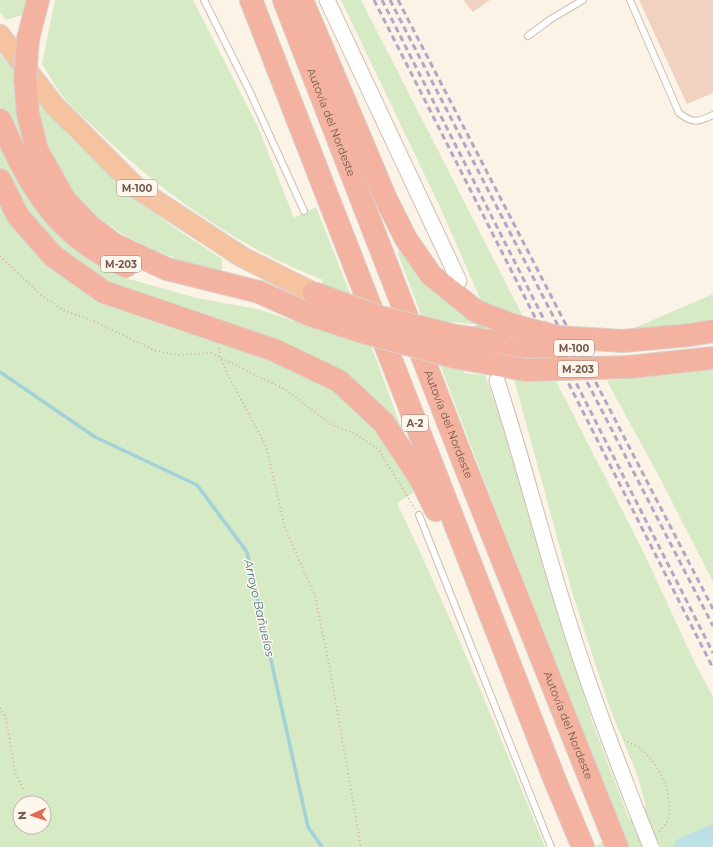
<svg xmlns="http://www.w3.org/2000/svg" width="713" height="847" font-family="Montserrat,sans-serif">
<rect width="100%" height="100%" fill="#fcf3e7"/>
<g fill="#d6eac6" fill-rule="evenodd">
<polygon points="0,0 26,0 22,15 6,20 0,12"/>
<path d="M55,0H193L258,127L294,218L316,207L378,364L409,449L383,414L80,270L16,204L0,168V140L89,256L129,279L197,298L257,309L306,325L323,280C240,248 166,196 102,135C90,123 76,112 65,99C56,88 49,75 42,64Z"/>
<polygon points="341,0 361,0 644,553 694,661 713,697 713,847 595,847 621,826 487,488 398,254 400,245 489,326 452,322 464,373 485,375 498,412 592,721 629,819 646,806 637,774 609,706 572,592 514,379 540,379 512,314 482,303 442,211"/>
<path d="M0,54L69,136L127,192L172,226L222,259V272C143,253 69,218 43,135L19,128L28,157L31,173L0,106Z"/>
<path d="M0,202L13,228L51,267L97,300L151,320L233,341L316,375L369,419L419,489L397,503C451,616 498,731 545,847H0ZM20,803H44V827H20Z"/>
<polygon points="713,294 713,323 625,332"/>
<polygon points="713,368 713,582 661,480 607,381"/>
</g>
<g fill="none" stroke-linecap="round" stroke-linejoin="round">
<polyline stroke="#a2d1d7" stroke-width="3.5" points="0,372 95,437 197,485 247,552 308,827 322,847"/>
<polyline stroke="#bce1e5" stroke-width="20" points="684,847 713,835"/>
</g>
<g fill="#f1d1bf">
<polygon points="463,0 490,0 473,12"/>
<polygon points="639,0 713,0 713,93 687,104"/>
</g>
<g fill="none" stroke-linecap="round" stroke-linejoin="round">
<polyline stroke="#daccc0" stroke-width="15" stroke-dasharray="15 8" stroke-linecap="butt" points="468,304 484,347"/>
<g stroke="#d0bdb0" stroke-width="8">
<g id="service">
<polyline points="204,0 249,90 304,211"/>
<path d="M630,0L679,113C693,124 698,122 713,115"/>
<polyline points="528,36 551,19 583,0"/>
<polyline points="419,515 551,847"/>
</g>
</g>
<g stroke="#d0bdb0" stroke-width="17">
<g id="tertiary">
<polyline points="327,0 459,281"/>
<path d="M497,381C522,457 541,534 565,610C585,677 610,742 635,807"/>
</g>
</g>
<g stroke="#d8d1cd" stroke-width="22">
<polyline id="trunk" points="0,35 54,105 138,189 242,257 314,293"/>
</g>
<g stroke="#d8d1cd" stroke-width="24">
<g id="motorway">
<polyline points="251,0 554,778 583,847"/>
<path id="s1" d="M284,0L463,461L617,847"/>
<polyline points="302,0 386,199 406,239 431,275 476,311 512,325"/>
<polyline points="28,39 38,0"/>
<polyline points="25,79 28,114 37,150 65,200 90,226 115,245 167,269 259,292 308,314"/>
<path d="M0,120C31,187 55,236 126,266"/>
<polyline points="0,180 18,216 53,256 104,292 274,350 339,381 383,422 420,478 436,510"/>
<polyline points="451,335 522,346"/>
<polyline points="623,341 690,335 713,331"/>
<polyline points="454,357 526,370"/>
<polyline points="629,367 713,358"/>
</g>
</g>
<g stroke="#d6b4a2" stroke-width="2" stroke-dasharray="1 3" stroke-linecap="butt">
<polyline points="0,256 41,295 63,310 96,322 156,351 178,355 211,353 286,390 332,425 356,434 379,450 415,509"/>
<polyline points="219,348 220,357 228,375 266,446 285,528 315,596 328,659 361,847"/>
<polyline points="0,708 6,718 15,772 24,791"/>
<path d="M624,740C629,743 636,745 641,749C659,764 674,794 668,819C667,823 662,828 659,832"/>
</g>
<use href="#service" stroke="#fff" stroke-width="6"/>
<use href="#tertiary" stroke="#fff" stroke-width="15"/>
<use href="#trunk" stroke="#f6c3a1" stroke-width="20"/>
<use href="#motorway" stroke="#f4b2a0" stroke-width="22"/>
<g stroke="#b5a5c6" stroke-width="3" stroke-dasharray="6 4" stroke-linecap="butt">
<polyline points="374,0 713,668"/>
<polyline points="382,0 713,653"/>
<polyline points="390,0 713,626"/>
<polyline points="398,0 713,609"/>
</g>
<g stroke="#d0bdb0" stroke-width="17" stroke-linecap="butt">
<polyline id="tertiary-bridge" points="635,807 651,847"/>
</g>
<g stroke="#d8d1cd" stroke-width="24" stroke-linecap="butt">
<g id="motorway-bridge">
<polyline points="25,79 28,39"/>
<polyline points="314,293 380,317 451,335"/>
<polyline points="308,314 366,333 454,357"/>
<polyline points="512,325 558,337 623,341"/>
<polyline points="522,346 563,347"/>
<polyline points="526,370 629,367"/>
</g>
</g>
<use href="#tertiary-bridge" stroke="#fff" stroke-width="15"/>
<use href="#motorway-bridge" stroke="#f4b2a0" stroke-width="22"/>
</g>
<g text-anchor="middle" stroke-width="3" stroke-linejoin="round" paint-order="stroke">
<g fill="#fff7ee" stroke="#9e887d" stroke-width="1">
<rect x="117" y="180" width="40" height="16" rx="3"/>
<rect x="101" y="256" width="40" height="16" rx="3"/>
<rect x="554" y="340" width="40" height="16" rx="3"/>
<rect x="558" y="361" width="40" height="16" rx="3"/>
<rect x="402" y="415" width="26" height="16" rx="3"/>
</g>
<g font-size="10" font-weight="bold" fill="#75594c">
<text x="137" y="192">M-100</text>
<text x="121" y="268">M-203</text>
<text x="574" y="352">M-100</text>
<text x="578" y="373">M-203</text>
<text x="415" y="427">A-2</text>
</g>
<g font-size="11" fill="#75594c" stroke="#fff7ee">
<text dy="4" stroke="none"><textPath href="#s1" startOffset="131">Autovía del Nordeste</textPath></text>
<text dy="4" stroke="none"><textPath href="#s1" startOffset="455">Autovía del Nordeste</textPath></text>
<text dy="4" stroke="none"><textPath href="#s1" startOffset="779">Autovía del Nordeste</textPath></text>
</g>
<g font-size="12" font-style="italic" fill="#437981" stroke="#fff7ee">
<text transform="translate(259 608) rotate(77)" y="4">Arroyo Bañuelos</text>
</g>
</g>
<g transform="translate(32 815) rotate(267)"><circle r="19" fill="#fff7ee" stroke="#c8b8ad"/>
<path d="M0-3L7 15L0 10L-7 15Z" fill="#e26a50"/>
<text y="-6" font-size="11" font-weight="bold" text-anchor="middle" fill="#75594c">N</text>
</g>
</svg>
